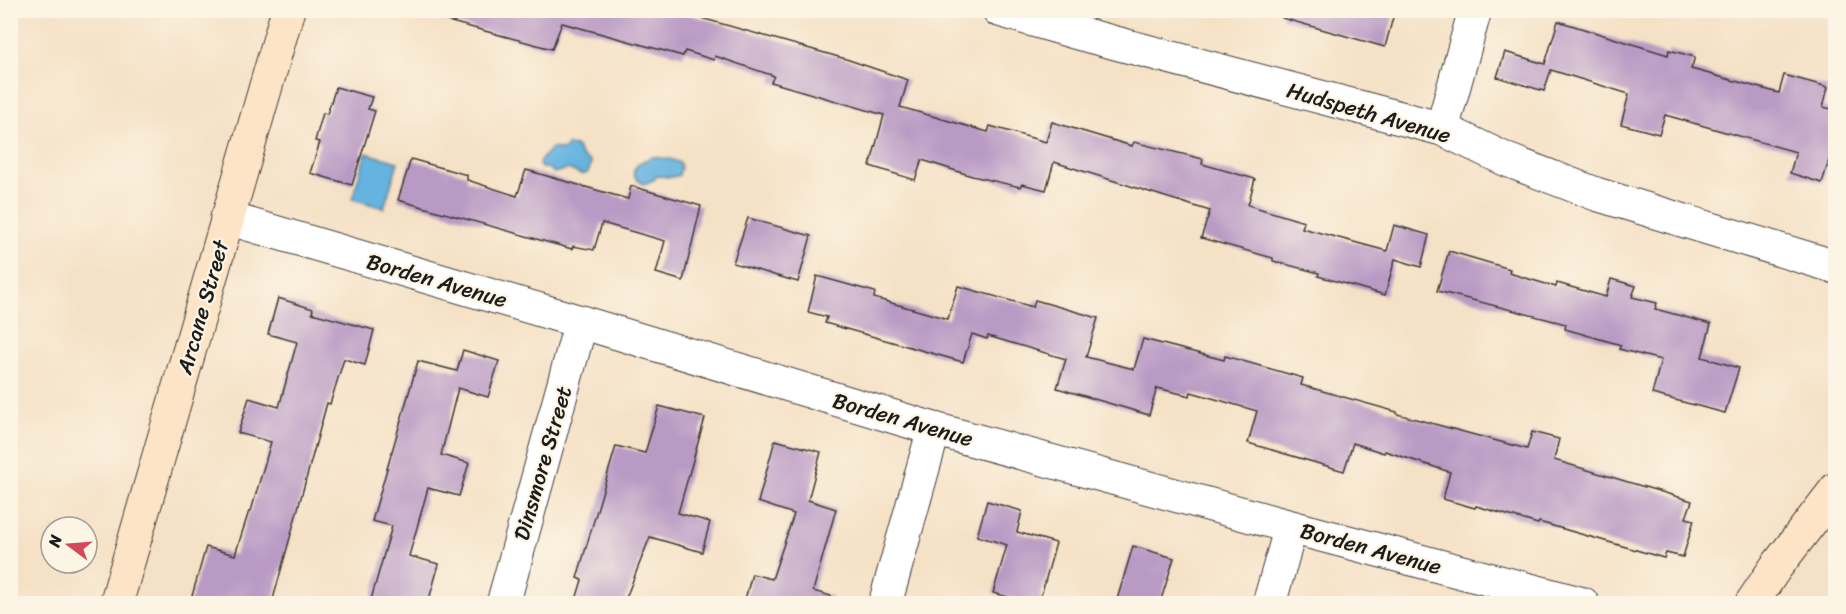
<svg xmlns="http://www.w3.org/2000/svg" width="1846" height="614" font-family="Sriracha,sans-serif">
<rect width="100%" height="100%" fill="#fcf5e5"/>
<filter id="ink" filterUnits="userSpaceOnUse"><feTurbulence type="fractalNoise" baseFrequency=".0167" numOctaves="2"/><feDisplacementMap in="SourceGraphic" scale="12" xChannelSelector="R" yChannelSelector="G"/><feConvolveMatrix kernelMatrix="1 2 1 2 8 2 1 2 1" color-interpolation-filters="sRGB"/></filter>
<filter id="wash" filterUnits="userSpaceOnUse"><feTurbulence type="fractalNoise" baseFrequency=".008" numOctaves="4" result="noise"/><feDisplacementMap in="SourceGraphic" scale="24" xChannelSelector="R" yChannelSelector="G"/><feGaussianBlur stdDeviation="1.35" result="paint"/><feColorMatrix in="noise" values="0 0 0 0 0 0 0 0 0 0 0 0 0 0 0 0 0 1.4 0 .05"/><feComposite in="paint" operator="in"/></filter>
<g filter="url(#wash)">
<rect width="100%" height="100%" fill="#f5e1c6"/>
<g fill="#65b4df" stroke="#40687e" stroke-width="1.5">
<path d="M568,145C580,145 577,151 583,157C586,159 588,160 591,162C589,181 580,174 568,169L554,173L548,168H541L539,165L540,161L551,148L563,150Z"/>
<polygon points="366,153 398,162 384,208 352,199"/>
<path d="M653,157L670,159L680,163L681,168L679,175C672,179 665,176 657,176L654,180L644,184C624,173 637,162 653,157Z"/>
</g>
<g id="blocks">
<g fill="#b99ac4">
<polygon points="441,10 673,10 846,59 908,80 900,107 988,132 990,126 1046,142 1052,122 1132,146 1134,142 1203,159 1202,164 1255,179 1248,205 1304,222 1302,228 1387,251 1394,225 1429,235 1421,267 1395,259 1385,295 1318,276 1319,273 1273,261 1273,258 1201,238 1210,211 1054,162 1046,190 1022,184 1020,187 972,176 922,160 915,180 870,166 884,115 771,82 774,76 715,56 714,60 685,51 683,56 562,23 552,49 440,19"/>
<polygon points="1283,10 1395,10 1385,47 1282,18"/>
<polygon points="1558,21 1668,55 1669,50 1695,57 1691,69 1779,93 1784,75 1828,87 1823,107 1836,110 1836,138 1822,183 1790,173 1796,152 1665,115 1659,134 1621,124 1629,94 1551,70 1544,91 1497,77 1505,52 1545,64"/>
<polygon points="336,87 372,97 368,109 375,111 352,185 310,173 320,142 315,141 323,113 327,114"/>
<polygon points="411,159 467,175 467,180 517,196 526,170 628,199 631,186 701,206 683,281 656,273 665,241 602,223 594,250 573,246 572,249 398,200"/>
<polygon points="748,218 811,236 798,282 733,263"/>
<polygon points="1449,251 1510,269 1509,273 1556,287 1557,283 1606,297 1611,279 1636,286 1632,297 1657,303 1655,309 1711,324 1702,357 1739,368 1725,413 1652,394 1661,360 1619,349 1621,345 1565,329 1566,324 1437,291"/>
<polygon points="817,276 875,292 874,298 948,319 958,286 1033,307 1035,300 1098,318 1086,357 1134,369 1143,339 1224,360 1225,356 1303,378 1301,385 1397,412 1397,414 1527,449 1532,432 1559,439 1554,460 1692,501 1686,518 1694,520 1683,557 1666,553 1664,558 1539,522 1538,524 1476,506 1475,508 1443,499 1450,472 1385,451 1384,453 1353,443 1344,471 1248,443 1257,411 1191,392 1190,396 1157,388 1149,415 1057,388 1066,359 988,336 987,339 972,334 963,362 825,323 827,317 808,312"/>
<polygon points="278,298 313,309 312,313 374,330 365,365 344,359 330,404 327,403 272,603 190,603 206,547 235,555 249,511 251,511 271,442 238,433 249,398 279,407 297,342 268,334"/>
<polygon points="463,350 499,361 488,397 458,388 441,455 469,463 459,496 428,488 409,556 439,564 428,603 370,603 392,526 372,521 418,361 457,371"/>
<polygon points="659,406 705,418 678,513 710,522 702,552 650,537 624,603 575,603 582,580 577,578 616,446 645,453"/>
<polygon points="775,440 821,452 808,500 836,509 813,591 831,596 830,603 744,603 752,574 772,579 794,514 758,502"/>
<polygon points="987,501 1022,511 1017,532 1056,543 1039,603 1030,603 993,593 1007,545 977,536"/>
<polygon points="1133,546 1174,558 1160,603 1116,603"/>
</g>
</g>
</g>
<g filter="url(#ink)">
<use href="#blocks" fill-opacity="0" stroke="#3d3a36" stroke-width="1.5"/>
<g fill="none" stroke-linecap="round" stroke-linejoin="round">
<g stroke="#3d3a36" stroke-width="35">
<g id="street">
<polyline points="999,10 1074,32 1442,129 1507,160 1596,194 1836,267"/>
<polyline points="1442,129 1475,10"/>
<polyline points="227,218 581,322 934,429 1291,527 1583,604"/>
<polyline points="503,604 581,322"/>
<polyline points="885,604 934,429"/>
<polyline points="1269,604 1291,527"/>
</g>
</g>
<g stroke="#3d3a36" stroke-width="35">
<g id="secondary">
<polyline points="116,604 288,10"/>
<polyline points="1751,604 1776,567 1836,489"/>
</g>
</g>
<use href="#street" stroke="#fff" stroke-width="33"/>
<use href="#secondary" stroke="#fee4c6" stroke-width="33"/>
</g>
</g>
<g text-anchor="middle" stroke-width="4.5" stroke-linejoin="round" paint-order="stroke">
<g font-size="22" fill="#1c1c1c" stroke="#fcf5e5">
<text transform="translate(1369 112) rotate(16)" y="8">Hudspeth Avenue</text>
<text transform="translate(437 280) rotate(16)" y="8">Borden Avenue</text>
<text transform="translate(202 307) rotate(-74)" y="8">Arcane Street</text>
<text transform="translate(903 419) rotate(16)" y="8">Borden Avenue</text>
<text transform="translate(542 463) rotate(-74)" y="8">Dinsmore Street</text>
<text transform="translate(1371 548) rotate(15)" y="8">Borden Avenue</text>
</g>
</g>
<rect width="1846" height="614" fill="none" stroke="#fcf5e5" stroke-width="36"/>
<g transform="translate(69 545) rotate(286)"><circle r="28" fill="#fcf5e5" stroke="#a29e95" stroke-width="1.5"/>
<path d="M0-4.5L10 22L0 15L-10 22Z" fill="#d1495b"/>
<text y="-9" font-size="16" font-weight="bold" text-anchor="middle" fill="#1c1c1c">N</text>
</g>
</svg>
